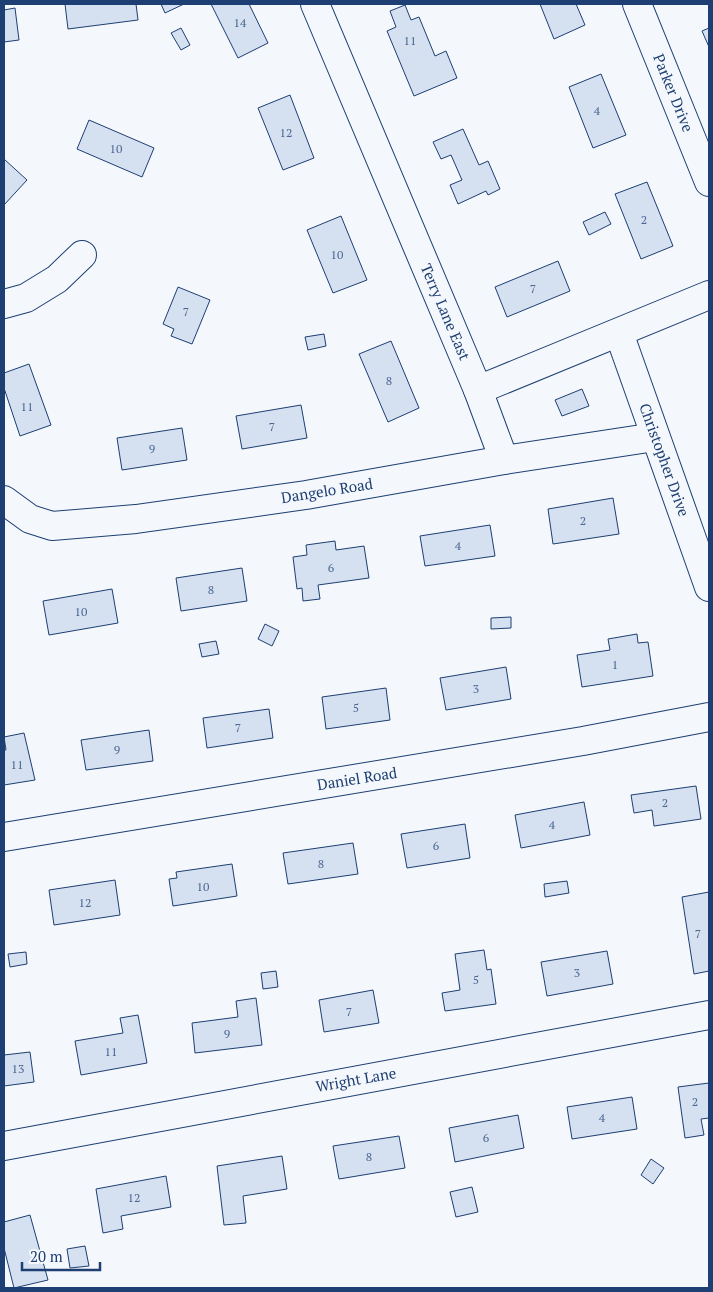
<svg xmlns="http://www.w3.org/2000/svg" width="713" height="1292" font-family="'PT Serif',serif">
<rect width="100%" height="100%" fill="#f4f7fb"/>
<g fill="#d5e0f0" stroke="#1d3f73">
<polygon points="65,4 136,4 138,20 68,29"/>
<polygon points="161,4 184,4 165,13"/>
<polygon points="211,4 249,4 268,43 238,58"/>
<polygon points="540,4 576,4 585,25 554,39"/>
<polygon points="405,5 411,20 419,17 435,56 446,51 457,78 414,96 387,31 396,27 390,11"/>
<polygon points="15,8 19,40 4,42 4,10"/>
<polygon points="181,28 190,45 181,50 171,33"/>
<polygon points="709,28 709,47 702,31"/>
<polygon points="601,74 626,135 593,148 569,87"/>
<polygon points="290,95 314,158 283,170 258,108"/>
<polygon points="89,120 154,148 142,177 77,149"/>
<polygon points="463,129 479,165 488,161 500,189 488,195 486,191 458,204 450,185 462,180 451,155 441,159 433,142"/>
<polygon points="4,159 27,180 4,205"/>
<polygon points="647,182 673,246 641,259 615,194"/>
<polygon points="605,212 611,224 589,235 583,222"/>
<polygon points="341,216 367,280 333,293 307,230"/>
<polygon points="558,261 570,291 507,317 495,287"/>
<polygon points="178,287 210,300 192,344 171,336 174,329 163,324"/>
<polygon points="324,334 326,346 308,350 305,337"/>
<polygon points="391,341 419,408 388,422 359,354"/>
<polygon points="29,364 51,425 20,436 4,388 4,373"/>
<polygon points="582,389 589,406 562,416 555,400"/>
<polygon points="301,405 307,438 242,449 236,416"/>
<polygon points="182,428 187,460 122,470 117,438"/>
<polygon points="613,498 619,534 553,544 548,509"/>
<polygon points="490,525 495,556 425,566 420,536"/>
<polygon points="335,541 336,550 364,546 369,578 318,585 320,599 303,601 302,588 297,589 293,557 307,555 306,545"/>
<polygon points="242,568 247,601 181,611 176,578"/>
<polygon points="112,589 118,623 49,635 43,601"/>
<polygon points="511,617 511,628 491,629 491,618"/>
<polygon points="265,624 279,631 272,646 258,639"/>
<polygon points="637,634 638,643 648,642 653,676 582,687 577,655 610,650 608,639"/>
<polygon points="216,641 219,654 202,657 199,644"/>
<polygon points="506,667 511,699 446,710 440,678"/>
<polygon points="386,688 390,720 326,729 322,697"/>
<polygon points="269,709 273,738 207,748 203,718"/>
<polygon points="149,730 153,761 86,770 81,740"/>
<polygon points="24,733 35,780 4,785 4,750 6,750 4,737"/>
<polygon points="696,786 701,819 654,826 652,810 634,813 631,795"/>
<polygon points="584,802 590,835 521,848 515,815"/>
<polygon points="465,824 470,858 407,868 401,834"/>
<polygon points="353,843 358,874 288,884 283,853"/>
<polygon points="232,864 237,896 173,906 169,879 177,878 176,872"/>
<polygon points="115,880 120,915 54,925 49,890"/>
<polygon points="567,881 569,893 545,897 544,884"/>
<polygon points="709,892 709,971 694,974 682,897"/>
<polygon points="484,950 487,970 491,969 496,1004 445,1011 442,993 460,990 455,954"/>
<polygon points="607,951 613,984 547,996 541,962"/>
<polygon points="26,952 27,964 10,967 8,954"/>
<polygon points="276,971 278,987 263,989 261,973"/>
<polygon points="373,990 379,1023 324,1032 319,1000"/>
<polygon points="256,998 262,1045 195,1053 192,1023 238,1017 236,1001"/>
<polygon points="138,1015 147,1063 81,1075 75,1041 123,1033 120,1018"/>
<polygon points="30,1052 34,1082 4,1086 4,1055"/>
<polygon points="709,1083 709,1118 701,1119 704,1135 685,1138 678,1087"/>
<polygon points="632,1097 637,1129 572,1139 567,1107"/>
<polygon points="518,1115 524,1148 455,1162 449,1128"/>
<polygon points="399,1136 405,1168 339,1179 333,1146"/>
<polygon points="282,1156 287,1189 243,1196 246,1223 224,1225 217,1166"/>
<polygon points="651,1159 664,1168 653,1184 641,1175"/>
<polygon points="166,1176 171,1207 121,1216 123,1229 103,1233 96,1189"/>
<polygon points="472,1187 478,1212 456,1217 450,1192"/>
<polygon points="30,1215 48,1280 14,1288 4,1248 4,1222"/>
<polygon points="85,1246 89,1266 70,1268 67,1249"/>
</g>
<g fill="none" stroke-linecap="round" stroke-linejoin="round">
<g stroke="#1d3f73" stroke-width="30">
<g id="minor">
<polyline points="315,4 478,390 709,295"/>
<polyline points="637,4 709,182"/>
<polyline points="4,304 26,298 57,279 82,255"/>
<polyline points="619,333 709,587"/>
<polyline points="478,390 504,460"/>
<polyline points="4,500 30,519 52,526 136,519 306,495 504,460 655,437"/>
<polyline points="4,837 583,741 709,717"/>
<polyline points="4,1146 709,1015"/>
</g>
</g>
<use href="#minor" stroke="#f4f7fb" stroke-width="28"/>
</g>
<g text-anchor="middle" stroke-width="4" stroke-linejoin="round" paint-order="stroke">
<g font-size="12" fill="#4b6792">
<text x="240" y="27">14</text>
<text x="410" y="45">11</text>
<text x="597" y="115">4</text>
<text x="286" y="137">12</text>
<text x="116" y="153">10</text>
<text x="644" y="224">2</text>
<text x="337" y="259">10</text>
<text x="533" y="293">7</text>
<text x="186" y="316">7</text>
<text x="389" y="385">8</text>
<text x="27" y="411">11</text>
<text x="272" y="431">7</text>
<text x="152" y="453">9</text>
<text x="583" y="525">2</text>
<text x="458" y="550">4</text>
<text x="331" y="572">6</text>
<text x="211" y="594">8</text>
<text x="81" y="616">10</text>
<text x="615" y="669">1</text>
<text x="476" y="693">3</text>
<text x="356" y="712">5</text>
<text x="238" y="732">7</text>
<text x="117" y="754">9</text>
<text x="17" y="769">11</text>
<text x="665" y="807">2</text>
<text x="552" y="829">4</text>
<text x="436" y="850">6</text>
<text x="321" y="868">8</text>
<text x="203" y="891">10</text>
<text x="85" y="907">12</text>
<text x="698" y="938">7</text>
<text x="577" y="977">3</text>
<text x="476" y="984">5</text>
<text x="349" y="1016">7</text>
<text x="227" y="1038">9</text>
<text x="111" y="1056">11</text>
<text x="18" y="1073">13</text>
<text x="695" y="1106">2</text>
<text x="602" y="1122">4</text>
<text x="486" y="1142">6</text>
<text x="369" y="1161">8</text>
<text x="134" y="1202">12</text>
</g>
<g font-size="15" fill="#1d3f73" stroke="#f4f7fb">
<text transform="translate(673 93) rotate(68)" y="5">Parker Drive</text>
<text transform="translate(445 312) rotate(67)" y="5">Terry Lane East</text>
<text transform="translate(664 460) rotate(70)" y="5">Christopher Drive</text>
<text transform="translate(327 491) rotate(-9)" y="5">Dangelo Road</text>
<text transform="translate(357 779) rotate(-9)" y="5">Daniel Road</text>
<text transform="translate(356 1080) rotate(-10)" y="5">Wright Lane</text>
</g>
</g>
<rect width="713" height="1292" fill="none" stroke="#1d3f73" stroke-width="10"/>
<path d="M22 1262v8h78v-8" fill="none" stroke="#1d3f73" stroke-width="2.5"/>
<text x="30" y="1262" font-size="15" fill="#1d3f73" stroke="#f4f7fb" stroke-width="4" paint-order="stroke">20 m</text>
</svg>
